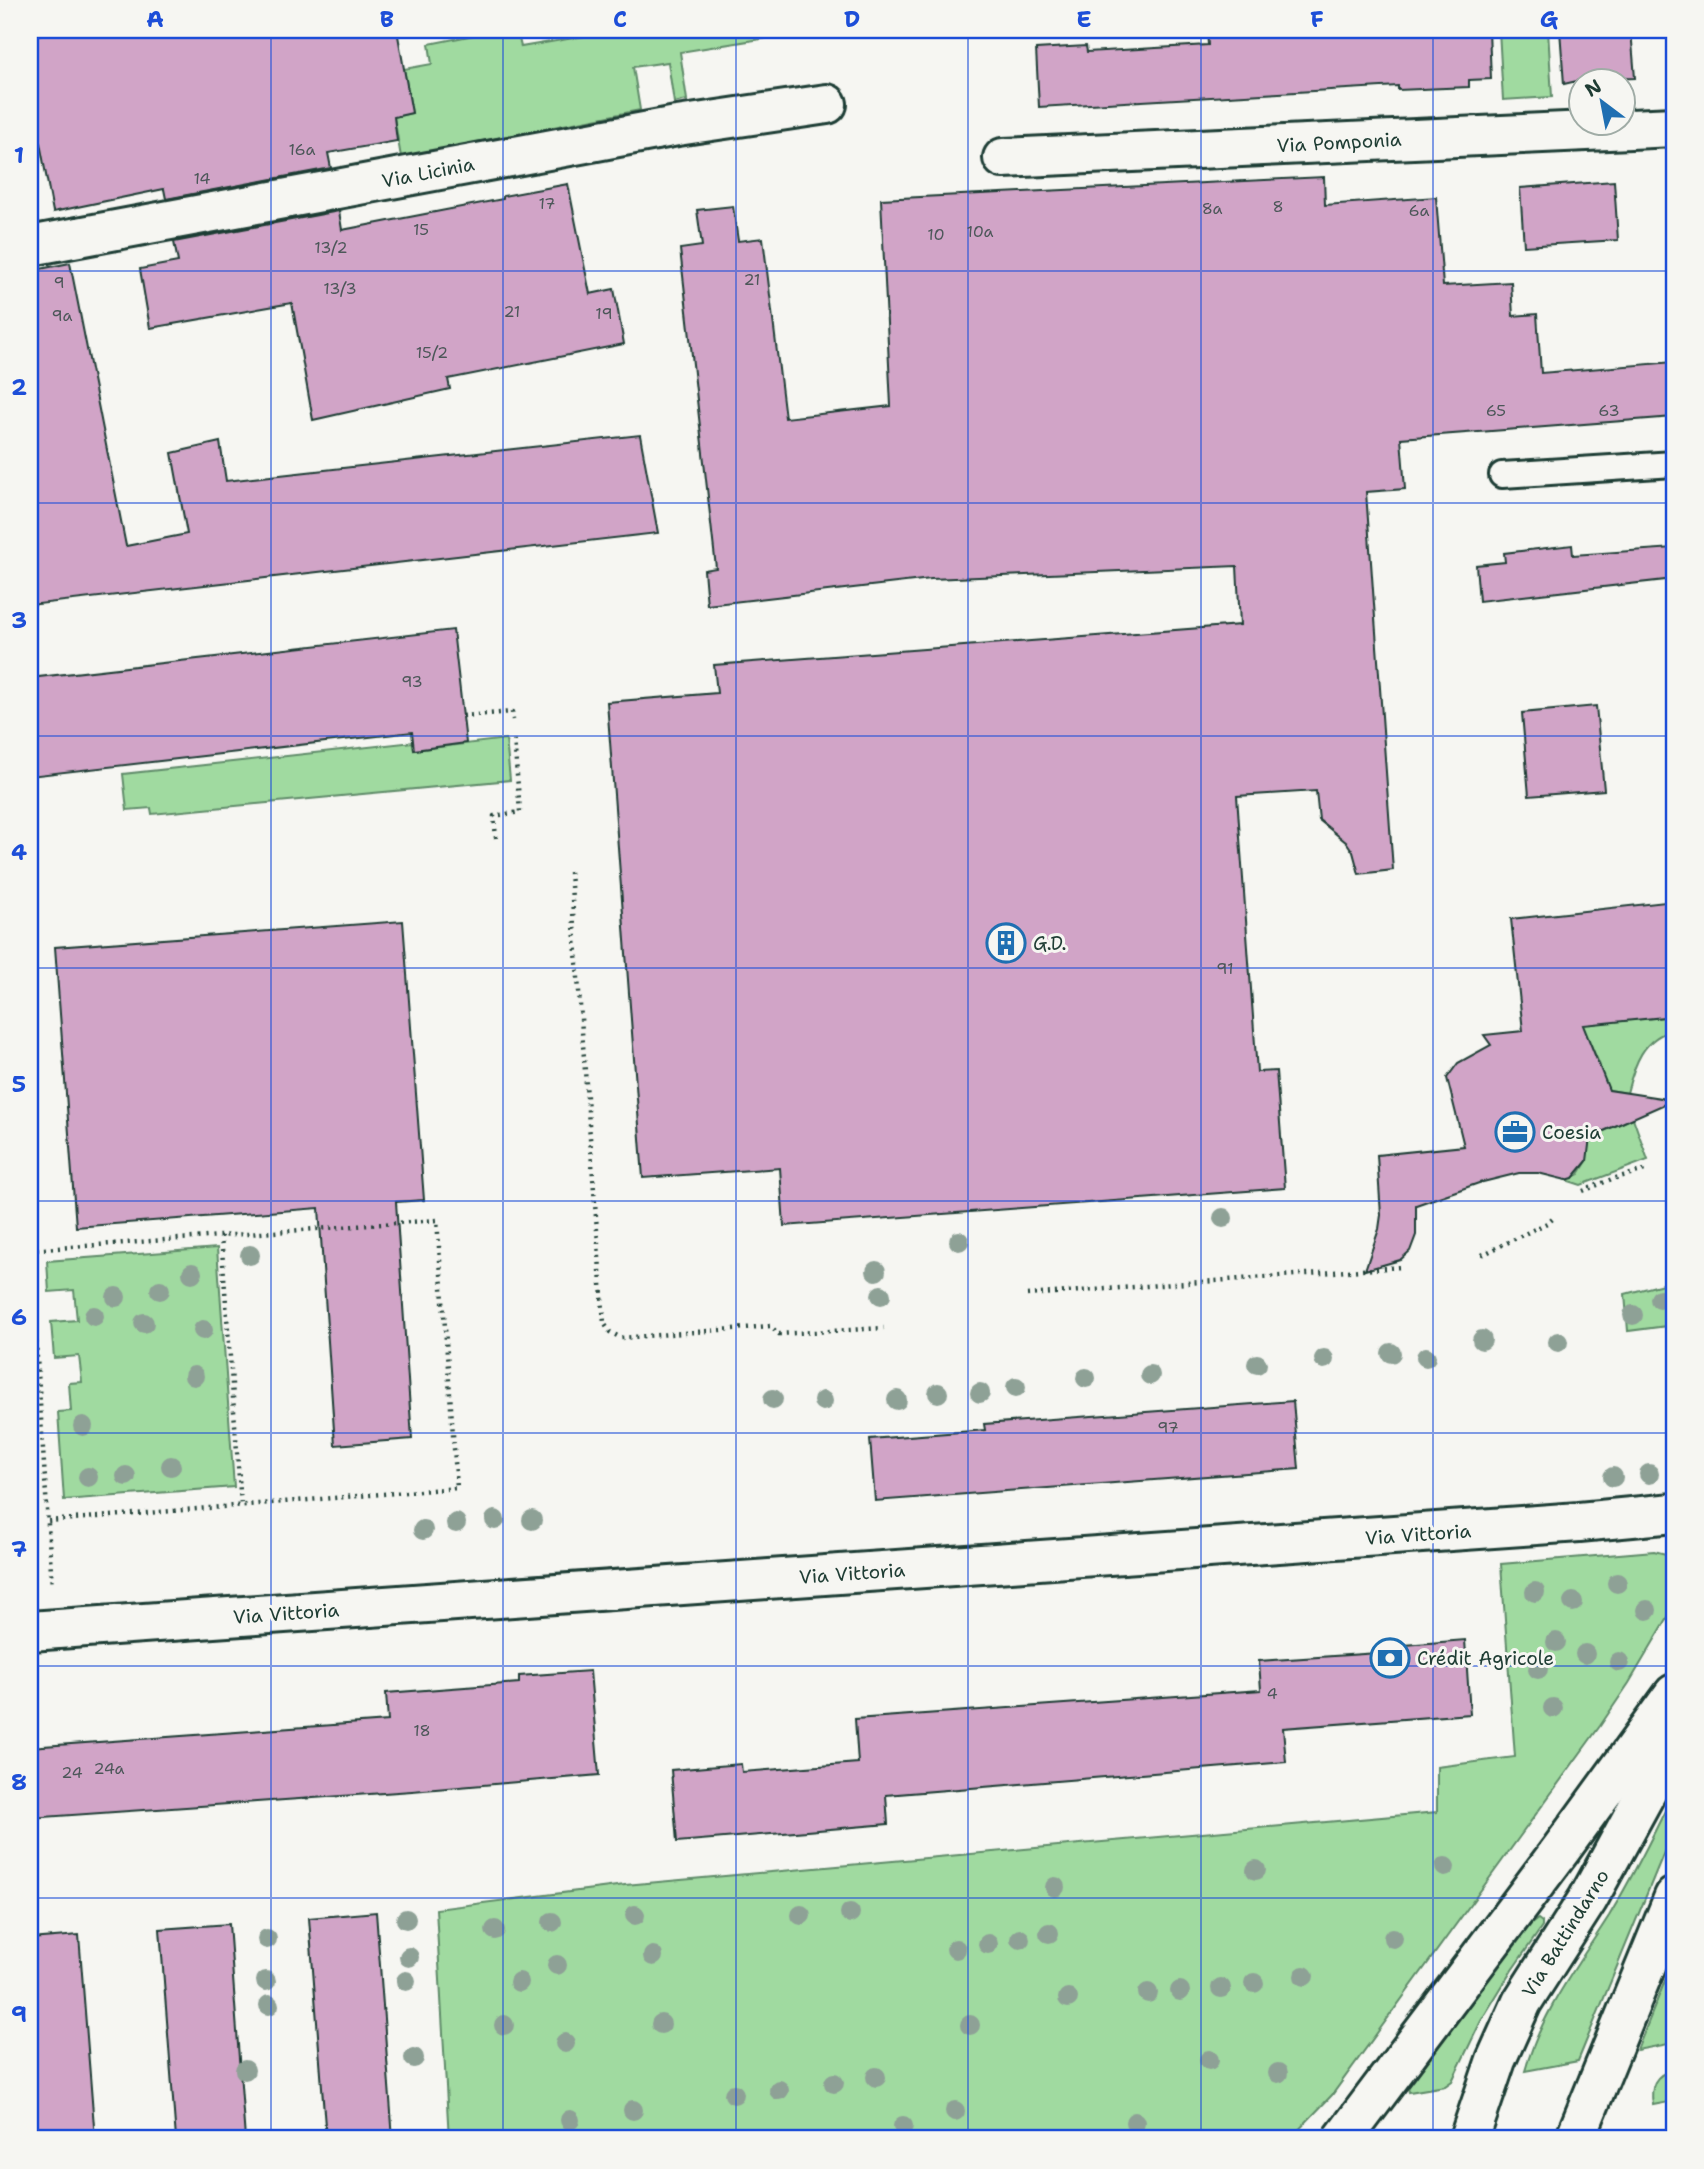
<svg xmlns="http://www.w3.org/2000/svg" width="1704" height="2169" font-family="'Shantell Sans',sans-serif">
<rect width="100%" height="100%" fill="#f6f6f2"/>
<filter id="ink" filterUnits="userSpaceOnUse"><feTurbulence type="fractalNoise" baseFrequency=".0143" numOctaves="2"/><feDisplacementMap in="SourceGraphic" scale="14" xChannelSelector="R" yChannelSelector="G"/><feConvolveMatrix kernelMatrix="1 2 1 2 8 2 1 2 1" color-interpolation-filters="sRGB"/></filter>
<g filter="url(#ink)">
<g fill="#a0daa0" stroke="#608c6a" stroke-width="2">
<polygon points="499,30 517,30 521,47 591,35 590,30 816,30 680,52 687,100 674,103 668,62 633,67 640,110 401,157 394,117 412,113 404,69 432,64 429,44"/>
<polygon points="1499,30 1548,30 1552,97 1503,100"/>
<polygon points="506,739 510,780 152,814 151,808 127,810 123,774 413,742 415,750"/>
<path d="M1674,1016V1030C1643,1037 1634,1065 1627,1093L1597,1088L1600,1066L1590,1043L1572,1041L1576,1025Z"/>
<polygon points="1633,1118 1648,1160 1581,1185 1566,1180 1579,1174 1587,1161 1584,1140"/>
<polygon points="217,1248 234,1487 64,1500 58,1412 71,1411 69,1383 82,1382 79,1356 54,1358 51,1322 77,1320 74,1290 49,1292 47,1261"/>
<polygon points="1674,1281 1674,1325 1628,1331 1625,1294"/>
<polygon points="1654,1551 1674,1556 1674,1607 1629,1683 1600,1726 1332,2095 1290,2139 449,2139 436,1909 625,1885 1437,1812 1437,1767 1515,1757 1501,1564"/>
<path d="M1674,1792V1828L1578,2061L1525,2071C1541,2013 1577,1966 1609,1916C1633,1876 1654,1834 1674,1792Z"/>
<polygon points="1538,1919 1542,1922 1542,1927 1512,1970 1481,2021 1452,2081 1445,2086 1409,2092 1408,2088 1527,1927"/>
<polygon points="1674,1959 1674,2043 1637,2050 1671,1966"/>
<path d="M1674,2070V2101L1653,2105C1650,2087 1654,2074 1674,2070Z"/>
</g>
<g fill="#d1a4c7" stroke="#1f3d34" stroke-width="2">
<polygon points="66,30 397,30 412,113 394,117 397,141 328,153 331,168 166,199 164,189 53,212 40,143 30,145 30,36"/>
<polygon points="1207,30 1489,30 1491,79 1469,80 1469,87 1398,90 1398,86 1039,107 1036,49 1086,46 1087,52 1208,45"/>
<polygon points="1560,30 1631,30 1635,78 1581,80 1564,84"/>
<polygon points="1324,177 1325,205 1436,197 1443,286 1511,282 1513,316 1537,314 1541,373 1674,362 1674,417 1401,438 1405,489 1366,492 1393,870 1359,874 1353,852 1347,843 1319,820 1316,791 1237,796 1257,1072 1276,1071 1285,1188 784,1226 780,1168 643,1178 607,702 717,693 714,665 1240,625 1237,566 931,579 707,605 704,570 716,568 680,249 702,246 697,210 733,206 738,241 763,238 785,418 891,406 881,199"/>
<polygon points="1614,181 1618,240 1524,246 1520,188"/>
<polygon points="568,184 590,294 614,289 624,344 448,379 450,389 313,420 292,303 150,328 140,269 178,262 174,242 339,211 342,230 503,199 503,196"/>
<polygon points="70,263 126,546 187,534 172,453 220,442 226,481 640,435 658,533 30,605 30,271"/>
<polygon points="1572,545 1573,555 1674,548 1674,579 1479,601 1476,565 1505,562 1504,553"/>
<polygon points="453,630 466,743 414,750 412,732 30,776 30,678"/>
<polygon points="1596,706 1604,790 1529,796 1522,713"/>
<polygon points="1674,901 1674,1016 1583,1025 1609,1090 1674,1100 1590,1137 1587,1161 1573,1178 1566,1180 1538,1173 1519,1173 1479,1183 1416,1205 1416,1235 1410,1251 1400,1260 1365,1270 1379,1229 1381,1215 1377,1155 1464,1146 1447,1078 1458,1063 1491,1045 1484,1035 1523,1031 1511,919"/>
<polygon points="403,921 424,1200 396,1202 412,1439 335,1445 319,1208 76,1227 55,947"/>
<polygon points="1293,1401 1299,1469 875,1501 870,1439 985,1430 984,1424"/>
<polygon points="1465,1640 1470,1714 1283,1728 1286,1762 886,1795 888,1824 677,1842 671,1770 741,1764 742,1772 858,1763 855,1719 1261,1690 1259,1661 1393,1652 1393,1646"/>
<polygon points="590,1671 599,1775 412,1791 30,1818 30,1747 388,1721 386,1693 519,1683 519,1676"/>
<polygon points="376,1912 393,2139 326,2139 309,1918"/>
<polygon points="229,1924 245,2139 176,2139 160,1929"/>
<polygon points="79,1935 95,2139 30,2139 30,1939"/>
</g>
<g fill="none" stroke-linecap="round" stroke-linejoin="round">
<g stroke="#1f3d34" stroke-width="30">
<polyline id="service" points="1502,475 1674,464"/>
</g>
<g stroke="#1f3d34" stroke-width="44">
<g id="minor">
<polyline points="1003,158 1674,127"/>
<polyline points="30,246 677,126 827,104"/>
<polyline points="30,1631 1579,1522 1674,1513"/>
</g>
</g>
<g stroke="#1f3d34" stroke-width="44">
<g id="tertiary">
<polyline points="1343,2139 1562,1848 1674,1694"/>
<polyline points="1469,2139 1496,2060 1522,2002 1588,1899 1654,1778 1674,1733"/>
<polyline points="1575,2139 1674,1897"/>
</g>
</g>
<g stroke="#1f3d34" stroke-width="4.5" stroke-dasharray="2 5" stroke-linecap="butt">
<polyline points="463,716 512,712 513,720"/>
<polyline points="496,838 494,816 520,812 514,738"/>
<polyline points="570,872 604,1323 610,1332 621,1338 770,1326 779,1334 884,1328"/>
<polyline points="1583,1191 1612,1179 1645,1170"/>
<polyline points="221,1236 241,1505"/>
<polyline points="30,1250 437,1220 457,1488 48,1521"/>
<polyline points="30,1251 52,1586"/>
<polyline points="1482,1255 1549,1222 1556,1216"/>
<polyline points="1027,1295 1401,1267"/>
</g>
<use href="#service" stroke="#f6f6f2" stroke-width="24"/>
<use href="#minor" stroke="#f6f6f2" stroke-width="38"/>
<use href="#tertiary" stroke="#f6f6f2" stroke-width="38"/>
</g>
<g fill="#8ea196">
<circle cx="1223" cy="1218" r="10"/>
<circle cx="959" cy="1241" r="10"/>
<circle cx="250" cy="1255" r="10"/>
<circle cx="876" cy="1271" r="10"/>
<circle cx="192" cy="1273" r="10"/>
<circle cx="160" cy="1290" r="10"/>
<circle cx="881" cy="1295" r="10"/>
<circle cx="116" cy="1297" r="10"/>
<circle cx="1660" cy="1299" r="10"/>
<circle cx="1633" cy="1315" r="10"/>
<circle cx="94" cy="1316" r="10"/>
<circle cx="144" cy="1323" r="10"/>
<circle cx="203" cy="1330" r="10"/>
<circle cx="1482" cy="1340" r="10"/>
<circle cx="1558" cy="1342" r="10"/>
<circle cx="1391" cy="1353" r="10"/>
<circle cx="1426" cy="1357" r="10"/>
<circle cx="1324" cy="1359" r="10"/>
<circle cx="1257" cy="1364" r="10"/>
<circle cx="1150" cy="1375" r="10"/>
<circle cx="194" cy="1376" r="10"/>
<circle cx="1086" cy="1378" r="10"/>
<circle cx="1016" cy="1387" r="10"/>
<circle cx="938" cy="1393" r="10"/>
<circle cx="980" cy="1393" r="10"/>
<circle cx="773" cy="1399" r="10"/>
<circle cx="897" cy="1400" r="10"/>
<circle cx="823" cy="1401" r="10"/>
<circle cx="83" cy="1426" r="10"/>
<circle cx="171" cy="1466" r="10"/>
<circle cx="1649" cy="1474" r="10"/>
<circle cx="126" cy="1476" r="10"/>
<circle cx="88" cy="1477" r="10"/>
<circle cx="1613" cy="1477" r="10"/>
<circle cx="495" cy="1520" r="10"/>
<circle cx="532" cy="1520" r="10"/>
<circle cx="456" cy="1523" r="10"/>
<circle cx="423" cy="1530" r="10"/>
<circle cx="1617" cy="1583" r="10"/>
<circle cx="1535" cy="1592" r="10"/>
<circle cx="1573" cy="1602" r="10"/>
<circle cx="1647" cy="1610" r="10"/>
<circle cx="1556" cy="1642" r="10"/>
<circle cx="1585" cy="1654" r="10"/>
<circle cx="1619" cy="1662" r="10"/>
<circle cx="1538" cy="1669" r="10"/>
<circle cx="1553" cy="1708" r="10"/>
<circle cx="1445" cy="1867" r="10"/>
<circle cx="1256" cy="1870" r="10"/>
<circle cx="1055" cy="1887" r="10"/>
<circle cx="850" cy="1913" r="10"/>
<circle cx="635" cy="1915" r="10"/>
<circle cx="801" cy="1915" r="10"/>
<circle cx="406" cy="1919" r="10"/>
<circle cx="552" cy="1922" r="10"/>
<circle cx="495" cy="1930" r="10"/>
<circle cx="1049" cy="1933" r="10"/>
<circle cx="1393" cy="1938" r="10"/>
<circle cx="267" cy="1939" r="10"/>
<circle cx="1020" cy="1939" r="10"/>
<circle cx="988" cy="1944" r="10"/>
<circle cx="956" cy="1949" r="10"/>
<circle cx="653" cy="1956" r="10"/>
<circle cx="409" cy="1957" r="10"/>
<circle cx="557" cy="1965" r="10"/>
<circle cx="1304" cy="1976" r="10"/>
<circle cx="266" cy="1981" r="10"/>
<circle cx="406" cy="1981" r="10"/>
<circle cx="519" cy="1982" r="10"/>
<circle cx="1254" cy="1983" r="10"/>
<circle cx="1221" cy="1988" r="10"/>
<circle cx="1180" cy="1991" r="10"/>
<circle cx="1148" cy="1993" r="10"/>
<circle cx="1068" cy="1998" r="10"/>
<circle cx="269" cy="2005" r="10"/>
<circle cx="661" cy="2024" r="10"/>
<circle cx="504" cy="2025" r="10"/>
<circle cx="970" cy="2025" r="10"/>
<circle cx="565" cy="2043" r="10"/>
<circle cx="414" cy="2058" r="10"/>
<circle cx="1209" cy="2060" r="10"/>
<circle cx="245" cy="2070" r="10"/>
<circle cx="1278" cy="2073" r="10"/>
<circle cx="876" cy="2077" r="10"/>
<circle cx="834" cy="2083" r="10"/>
<circle cx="779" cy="2090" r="10"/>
<circle cx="734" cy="2094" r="10"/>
<circle cx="633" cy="2110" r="10"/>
<circle cx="955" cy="2111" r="10"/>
<circle cx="570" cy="2120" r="10"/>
<circle cx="1135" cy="2122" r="10"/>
<circle cx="903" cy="2126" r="10"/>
</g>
</g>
<path fill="none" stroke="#1d4ed8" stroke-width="2" stroke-opacity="0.55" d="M271,30V2139M503,30V2139M736,30V2139M968,30V2139M1201,30V2139M1433,30V2139M30,271H1674M30,503H1674M30,736H1674M30,968H1674M30,1201H1674M30,1433H1674M30,1666H1674M30,1898H1674"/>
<defs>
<g id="building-ring" transform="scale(2.0125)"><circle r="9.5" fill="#f6f6f2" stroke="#1f6fb2" stroke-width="1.5"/><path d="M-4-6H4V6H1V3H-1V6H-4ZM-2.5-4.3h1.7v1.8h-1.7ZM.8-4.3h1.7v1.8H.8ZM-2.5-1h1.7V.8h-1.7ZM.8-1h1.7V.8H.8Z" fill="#1f6fb2"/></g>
<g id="office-ring" transform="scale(2.0125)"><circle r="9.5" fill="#f6f6f2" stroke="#1f6fb2" stroke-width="1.5"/><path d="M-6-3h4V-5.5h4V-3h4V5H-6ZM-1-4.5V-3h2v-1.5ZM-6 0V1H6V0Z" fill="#1f6fb2"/></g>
<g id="bank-ring" transform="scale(2.0125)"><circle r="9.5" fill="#f6f6f2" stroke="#1f6fb2" stroke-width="1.5"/><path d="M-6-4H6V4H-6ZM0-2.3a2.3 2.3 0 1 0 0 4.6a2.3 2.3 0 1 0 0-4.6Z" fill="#1f6fb2"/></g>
</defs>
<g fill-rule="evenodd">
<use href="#building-ring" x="1006" y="943"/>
<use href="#office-ring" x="1515" y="1132"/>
<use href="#bank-ring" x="1390" y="1658"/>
</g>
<g text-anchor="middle" stroke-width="6" stroke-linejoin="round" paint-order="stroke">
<g font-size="16" fill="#4c5759">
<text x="302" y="155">16a</text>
<text x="202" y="184">14</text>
<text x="547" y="209">17</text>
<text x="1278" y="212">8</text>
<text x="1212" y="214">8a</text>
<text x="1419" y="216">6a</text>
<text x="421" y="235">15</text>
<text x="980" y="237">10a</text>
<text x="936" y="240">10</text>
<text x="331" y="253">13/2</text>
<text x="752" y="285">21</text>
<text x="59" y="288">9</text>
<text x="340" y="294">13/3</text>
<text x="512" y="317">21</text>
<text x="604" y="319">19</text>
<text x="62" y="321">9a</text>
<text x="432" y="358">15/2</text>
<text x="1496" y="416">65</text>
<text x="1609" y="416">63</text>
<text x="412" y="687">93</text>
<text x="1225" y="974">91</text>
<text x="1168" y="1433">97</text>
<text x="1272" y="1699">4</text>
<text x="422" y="1736">18</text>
<text x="109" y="1774">24a</text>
<text x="72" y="1778">24</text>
</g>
<g font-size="19" fill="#1f3d34" stroke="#f6f6f2">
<text transform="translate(1339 142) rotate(-3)" y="7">Via Pomponia</text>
<text transform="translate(428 172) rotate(-11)" y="7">Via Licinia</text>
<text transform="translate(1418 1534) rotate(-4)" y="7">Via Vittoria</text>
<text transform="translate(852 1573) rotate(-4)" y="7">Via Vittoria</text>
<text transform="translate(286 1613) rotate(-4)" y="7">Via Vittoria</text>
<text transform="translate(1565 1933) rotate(-58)" y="7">Via Battindarno</text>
</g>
<g font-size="19" fill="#1f3d34" stroke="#f6f6f2" text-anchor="start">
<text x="1033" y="950">G.D.</text>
<text x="1542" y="1139">Coesia</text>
<text x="1417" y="1665">Crédit Agricole</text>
</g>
</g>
<rect width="1704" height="2169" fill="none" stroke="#f6f6f2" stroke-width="77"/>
<g transform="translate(1602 102) rotate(328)"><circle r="33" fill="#f6f6f2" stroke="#a0aca6" stroke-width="2"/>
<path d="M0-5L12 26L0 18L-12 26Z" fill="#1f6fb2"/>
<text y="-10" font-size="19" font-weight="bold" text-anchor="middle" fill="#1f3d34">N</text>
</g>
<rect x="38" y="38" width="1628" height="2092" fill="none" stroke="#1d4ed8" stroke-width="2.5"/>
<g font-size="23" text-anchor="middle" font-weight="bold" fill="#1d4ed8">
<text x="155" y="27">A</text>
<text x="387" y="27">B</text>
<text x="620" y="27">C</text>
<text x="852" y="27">D</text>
<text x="1084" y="27">E</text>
<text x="1317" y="27">F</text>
<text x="1549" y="27">G</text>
<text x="19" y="163">1</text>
<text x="19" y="395">2</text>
<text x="19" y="628">3</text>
<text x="19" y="860">4</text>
<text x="19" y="1092">5</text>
<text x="19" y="1325">6</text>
<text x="19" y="1557">7</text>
<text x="19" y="1790">8</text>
<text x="19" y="2022">9</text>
</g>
</svg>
